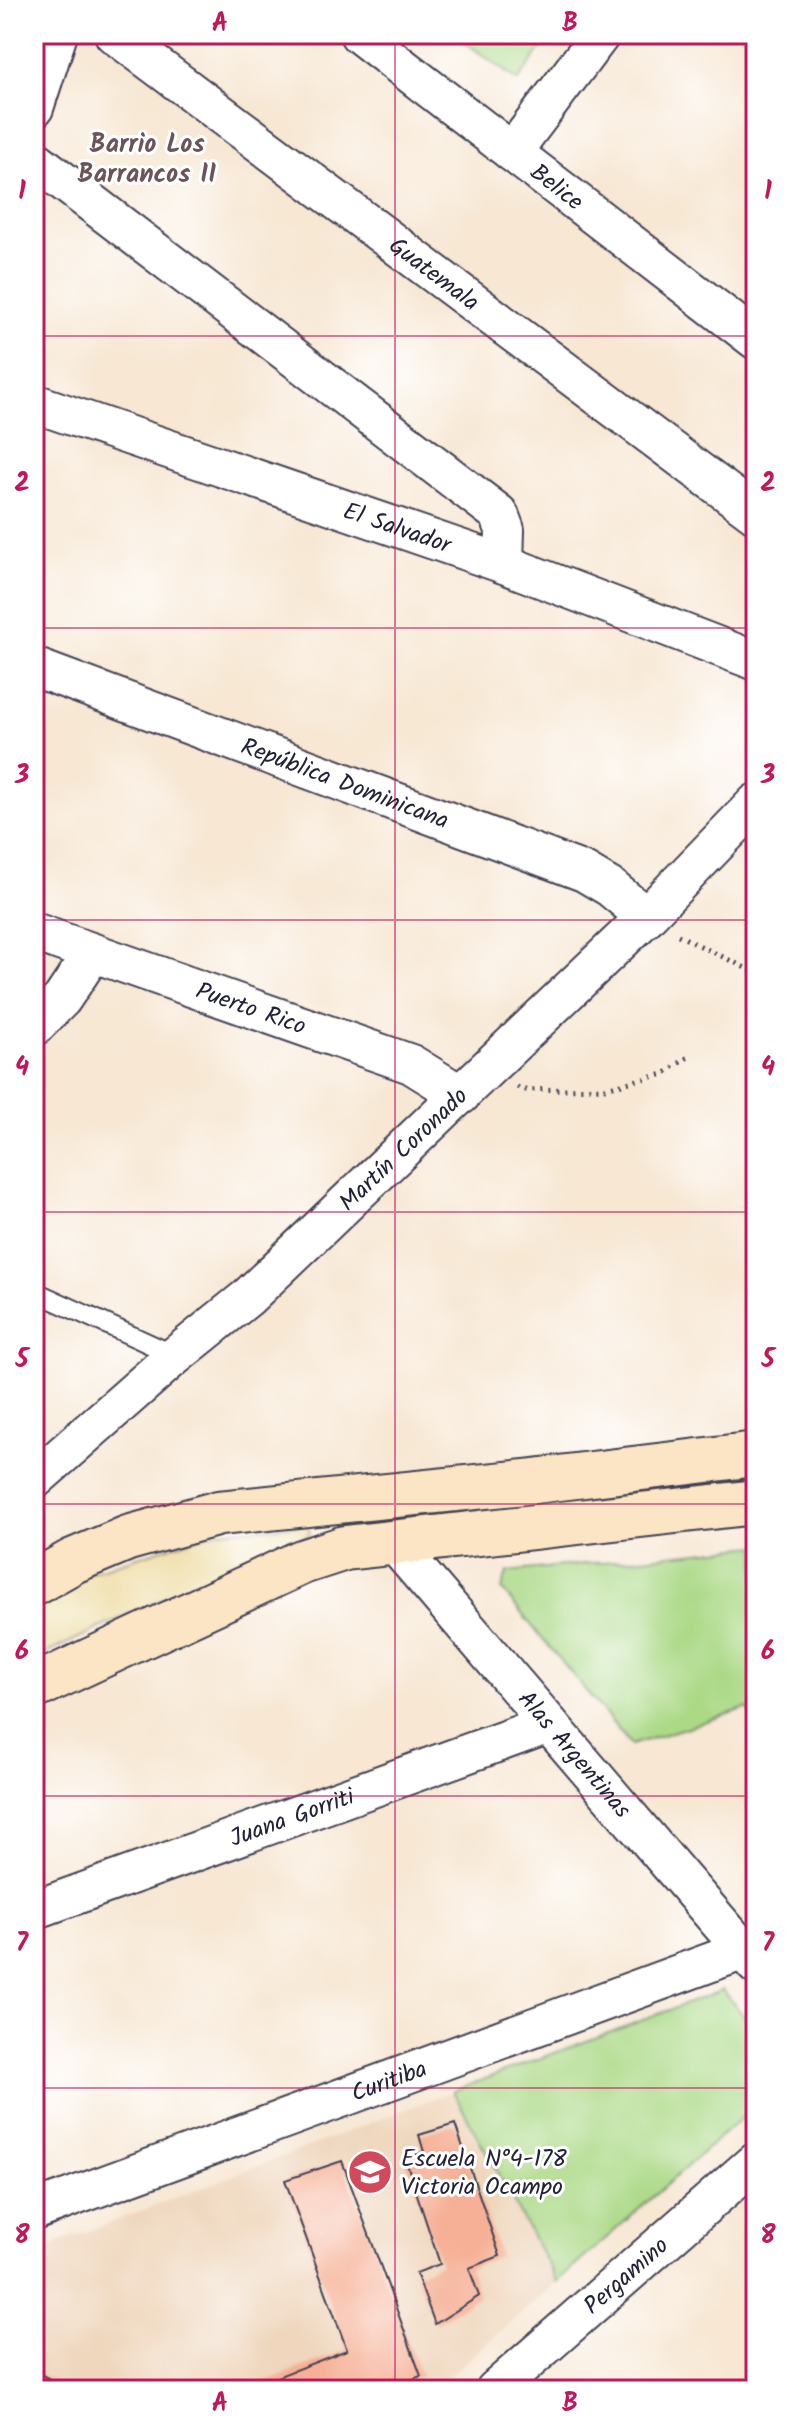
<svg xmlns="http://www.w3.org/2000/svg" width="790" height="2424" font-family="Kalam,sans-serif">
<rect width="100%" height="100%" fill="#fff"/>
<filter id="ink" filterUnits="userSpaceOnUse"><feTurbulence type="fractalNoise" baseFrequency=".0125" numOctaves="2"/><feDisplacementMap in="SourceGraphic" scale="16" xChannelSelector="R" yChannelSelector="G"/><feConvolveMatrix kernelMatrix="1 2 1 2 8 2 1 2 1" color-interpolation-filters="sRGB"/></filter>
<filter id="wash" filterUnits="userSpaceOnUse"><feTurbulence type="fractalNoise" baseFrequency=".006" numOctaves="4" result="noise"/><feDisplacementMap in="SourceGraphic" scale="32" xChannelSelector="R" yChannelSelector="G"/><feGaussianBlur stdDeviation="1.8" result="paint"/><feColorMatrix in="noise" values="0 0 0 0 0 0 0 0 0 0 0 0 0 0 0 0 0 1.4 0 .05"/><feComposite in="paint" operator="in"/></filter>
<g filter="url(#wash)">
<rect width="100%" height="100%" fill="#f7e7d3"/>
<polygon fill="#efd6bc" points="453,2091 557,2282 433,2390 34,2390 34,2252"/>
<g fill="#abd986" stroke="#667e60" stroke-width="2">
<polygon points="454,34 552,34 518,81"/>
<polygon points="756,1546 756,1719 747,1708 631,1745 502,1590 507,1572"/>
<polygon points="723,1990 756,2031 756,2105 557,2282 453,2091"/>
</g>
<polygon fill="#eeda9e" stroke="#887e6c" stroke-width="2" points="308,1525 310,1534 174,1593 34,1659 34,1603 82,1575 219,1531"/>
<g id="blocks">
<g fill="#f6b095">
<polygon points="455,2124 500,2256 469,2268 479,2296 435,2324 416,2273 440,2264 405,2158 424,2152 419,2135"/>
<polygon points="342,2161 421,2376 384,2390 243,2390 347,2350 285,2180"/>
<polygon points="34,2371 71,2390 34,2390"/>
</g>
</g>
</g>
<g filter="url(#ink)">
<use href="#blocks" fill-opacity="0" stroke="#424052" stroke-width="2"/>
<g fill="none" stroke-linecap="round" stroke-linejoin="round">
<g stroke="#424052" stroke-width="22">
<polyline id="service" points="38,1293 176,1356"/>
</g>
<g stroke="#424052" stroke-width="42">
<g id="minor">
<path id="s1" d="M114,34L756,514"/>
<path id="s2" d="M359,34L756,340"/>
<polyline points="34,108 58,34"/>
<polyline points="512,152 601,34"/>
<polyline points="34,159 499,514 505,530 504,564"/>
<path id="s3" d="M34,403L504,564L756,661"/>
<path id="s4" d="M34,667L584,872L611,888L646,917"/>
<path id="s5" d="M34,932L411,1064L461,1095"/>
<polyline points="34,1027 62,999 92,954"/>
<path id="s6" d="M34,1480L169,1361L247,1298L646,917L756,803"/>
<path id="s7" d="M394,1543L756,1965"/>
<path id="s8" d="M34,1910L549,1724"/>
<path id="s9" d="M34,2211L744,1950"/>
<path id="s10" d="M495,2390L756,2161"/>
</g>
</g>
<g stroke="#424052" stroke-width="48">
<g id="secondary">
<polyline points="34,1583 73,1561 128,1538 219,1513 535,1481 756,1454"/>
<polyline points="34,1687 302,1562 345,1548 756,1502"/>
</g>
</g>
<g stroke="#424052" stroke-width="5" stroke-dasharray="2 6" stroke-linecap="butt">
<polyline points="678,935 756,973"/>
<polyline points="517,1087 524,1090 605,1088 664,1074 691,1055"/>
</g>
<use href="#service" stroke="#fff" stroke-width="18"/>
<use href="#minor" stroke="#fff" stroke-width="38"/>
<use href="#secondary" stroke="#fce5c4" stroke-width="44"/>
</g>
</g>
<path fill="none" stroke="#c2185b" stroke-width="2" stroke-opacity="0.55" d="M395,34V2390M34,336H756M34,628H756M34,920H756M34,1212H756M34,1504H756M34,1796H756M34,2088H756"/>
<defs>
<g id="school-disc" transform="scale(2.3)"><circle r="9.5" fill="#d1495b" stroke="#fff"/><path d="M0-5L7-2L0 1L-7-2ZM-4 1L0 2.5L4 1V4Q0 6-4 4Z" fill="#fff"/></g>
</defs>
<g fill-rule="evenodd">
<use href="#school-disc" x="370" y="2172"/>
</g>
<g text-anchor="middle" stroke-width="6" stroke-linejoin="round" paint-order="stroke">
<g font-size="24" fill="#22223b" stroke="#fff">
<text dy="8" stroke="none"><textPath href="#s2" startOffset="250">Belice</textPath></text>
<text dy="8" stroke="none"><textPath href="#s1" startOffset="400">Guatemala</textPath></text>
<text dy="8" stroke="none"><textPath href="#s3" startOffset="384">El Salvador</textPath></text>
<text dy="8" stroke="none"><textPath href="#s4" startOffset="332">República Dominicana</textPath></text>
<text dy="8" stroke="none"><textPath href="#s5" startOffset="230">Puerto Rico</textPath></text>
<text dy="8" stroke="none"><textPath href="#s6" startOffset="496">Martín Coronado</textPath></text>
<text dy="8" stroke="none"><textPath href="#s7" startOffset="278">Alas Argentinas</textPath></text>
<text dy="8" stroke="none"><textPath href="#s8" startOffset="274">Juana Gorriti</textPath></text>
<text dy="8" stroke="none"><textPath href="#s9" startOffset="378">Curitiba</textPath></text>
<text dy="8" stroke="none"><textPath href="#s10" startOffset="174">Pergamino</textPath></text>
</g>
<g font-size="24" fill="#22223b" stroke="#fff" text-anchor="start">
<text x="401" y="2166">Escuela N°4-178<tspan x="401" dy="28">Victoria Ocampo</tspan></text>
</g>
<g font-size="26" font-weight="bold" fill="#6c545a" stroke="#fff">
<text x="147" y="152">Barrio Los<tspan x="147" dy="30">Barrancos II</tspan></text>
</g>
</g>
<rect width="790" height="2424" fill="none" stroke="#fff" stroke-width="88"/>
<rect x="44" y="44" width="702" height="2336" fill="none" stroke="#c2185b" stroke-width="3"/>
<g font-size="26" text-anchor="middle" font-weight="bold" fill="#c2185b">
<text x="220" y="31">A</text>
<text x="570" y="31">B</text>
<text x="22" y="199">1</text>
<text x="768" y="199">1</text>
<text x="22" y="491">2</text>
<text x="768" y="491">2</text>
<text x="22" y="783">3</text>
<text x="768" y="783">3</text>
<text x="22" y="1075">4</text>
<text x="768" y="1075">4</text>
<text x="22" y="1367">5</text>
<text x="768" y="1367">5</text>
<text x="22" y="1659">6</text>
<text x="768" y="1659">6</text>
<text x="22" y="1951">7</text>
<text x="768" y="1951">7</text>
<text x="22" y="2243">8</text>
<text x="768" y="2243">8</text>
<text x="220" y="2411">A</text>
<text x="570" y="2411">B</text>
</g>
</svg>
